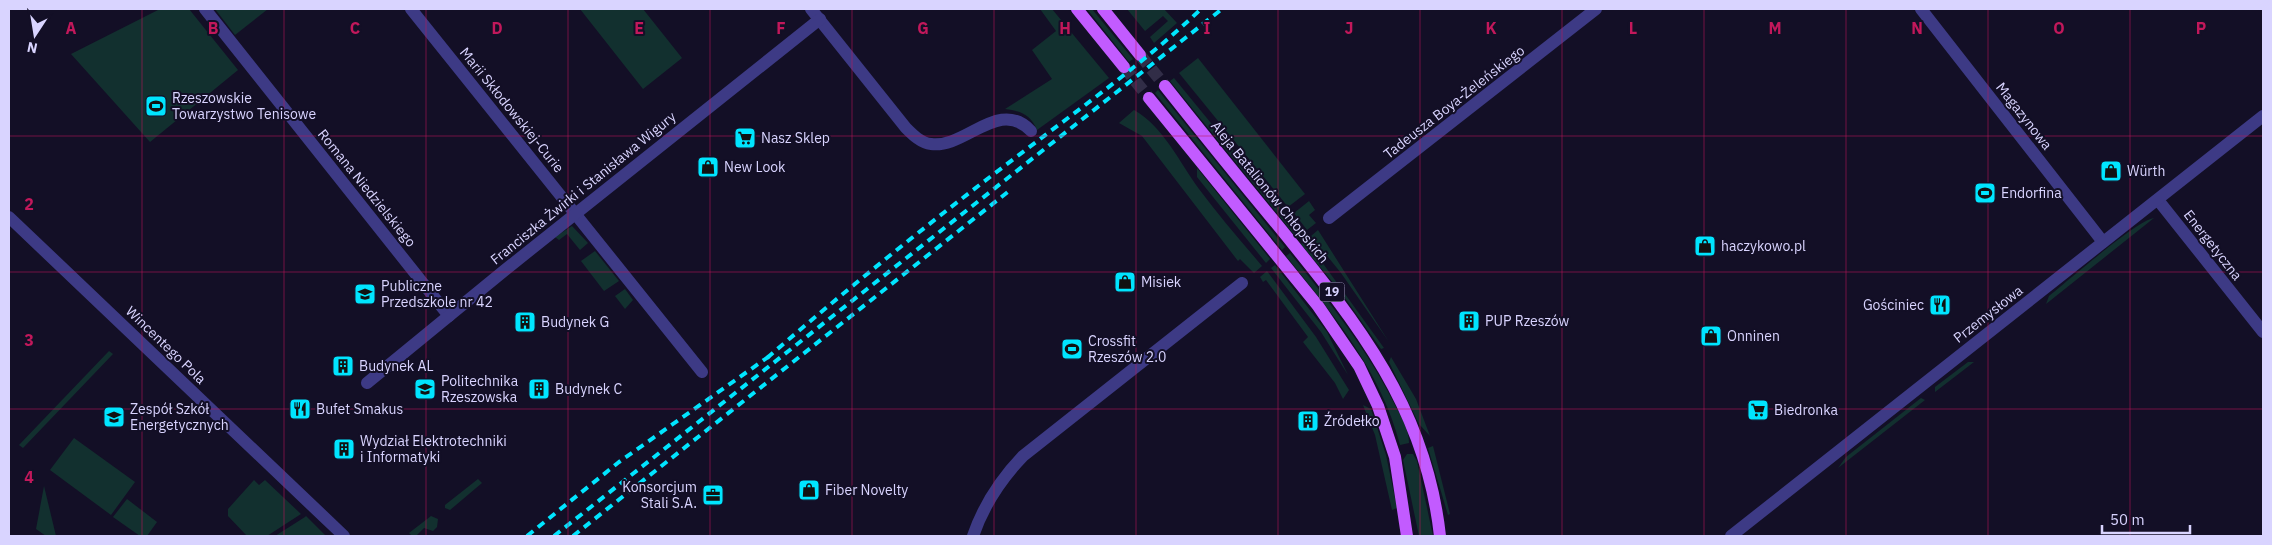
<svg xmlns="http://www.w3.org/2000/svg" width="2272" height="545" font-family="'IBM Plex Sans',sans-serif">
<rect width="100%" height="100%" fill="#130f26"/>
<g fill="#12302f">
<polygon points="160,9 189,9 238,70 150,142 71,54"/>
<polygon points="215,9 268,9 235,35"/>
<polygon points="580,9 643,9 682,58 643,89"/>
<path d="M1040,9H1052L1109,78L1037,130C1031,115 1021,111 1005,109L1052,79L1032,50L1056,31Z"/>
<polygon points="1087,9 1092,9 1133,59 1129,62"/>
<polygon points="1127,9 1164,9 1177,23 1154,43 1150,37 1168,21 1163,16 1145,31"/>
<polygon points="1198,58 1305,194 1288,207 1179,73"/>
<polygon points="1174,78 1302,234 1297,238 1170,81"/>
<polygon points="1158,90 1285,247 1282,250 1155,93"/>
<path d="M1134,110C1163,126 1180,163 1199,189C1219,216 1241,241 1262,266L1254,273L1240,259L1238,261L1142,136L1119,123Z"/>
<polygon points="1197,168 1270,259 1266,263 1197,177"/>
<polygon points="1309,201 1315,210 1309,215 1316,223 1307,230 1294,213"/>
<path d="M2154,218L2046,304L2049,296C2068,281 2137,220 2154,218Z"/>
<polygon points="572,226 588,243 580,250 567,234 559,240 555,237"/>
<polygon points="1318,230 1389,342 1341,273 1311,236"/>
<polygon points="1306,240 1384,348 1381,349 1340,291 1301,244"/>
<polygon points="595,251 619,281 604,291 581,261"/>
<path d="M1290,253C1329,302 1368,350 1396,407C1402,418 1409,431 1409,443L1400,445C1381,371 1333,314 1286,256Z"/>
<polygon points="1275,265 1327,332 1348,375 1321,332 1271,268"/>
<polygon points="1267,271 1316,337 1349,390 1343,399 1335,383 1303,342 1308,337 1266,280 1263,282 1260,277"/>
<polygon points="625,289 633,300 625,309 615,296"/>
<polygon points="109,351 113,354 23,448 19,445"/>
<polygon points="1391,357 1416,399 1430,436 1419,424 1389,362"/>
<polygon points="1968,362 1974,362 1935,392 1935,387"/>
<polygon points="1921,398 1925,400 1838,468 1846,457"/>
<polygon points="1363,405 1371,409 1386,455 1397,508 1392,510 1375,435"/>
<polygon points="74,438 135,482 111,515 50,470"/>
<polygon points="1433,446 1450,514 1448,515 1428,448"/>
<polygon points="1407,454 1413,454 1417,461 1433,536 1419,536 1403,460"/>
<polygon points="478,479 482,483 450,510 445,508 445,505"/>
<polygon points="254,480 259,485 265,480 301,514 267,536 247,536 228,516 228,509"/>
<polygon points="44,486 56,536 46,536 36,529"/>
<polygon points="127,499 157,522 147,536 140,536 113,517"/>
<polygon points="306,516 326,536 275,536 305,517"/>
<polygon points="431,516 438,519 437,527 433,531 424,528 416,536 412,536 409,533"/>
</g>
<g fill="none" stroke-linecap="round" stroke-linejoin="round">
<g stroke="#312d47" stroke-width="12" stroke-dasharray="12 6" stroke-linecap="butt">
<polyline points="1140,55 1165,86"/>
<polyline points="1124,67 1149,98"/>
</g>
<g stroke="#3d3a85" stroke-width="12">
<polyline points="205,9 449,316"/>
<polyline points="411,9 702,372"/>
<path d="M811,9L906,128C913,135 921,143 931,144C965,149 999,97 1031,131"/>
<polyline points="1921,9 2103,242"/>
<polyline points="2158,200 2263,332"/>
<polyline points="9,217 344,536"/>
<polyline points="1329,218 1596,9"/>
<polyline points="367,383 505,270 820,19"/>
<path d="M973,536C984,504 1000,480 1023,456L1242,283"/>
</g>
<polyline stroke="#3d3a85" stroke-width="12" points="1731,536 2263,116"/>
<g stroke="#c25bff" stroke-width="12">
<polyline points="1077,9 1124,67"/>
<polyline points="1103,9 1140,55"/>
<path d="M1165,86C1203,134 1241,181 1280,228C1358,324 1426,408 1440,536"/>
<polyline points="1149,98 1318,306 1359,366 1378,406 1395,457 1407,536"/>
</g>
<g stroke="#00e5ff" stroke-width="4" stroke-dasharray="8 6" stroke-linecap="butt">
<path d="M767,358C847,289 930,222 1015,158C1079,109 1143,64 1201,9"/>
<polyline points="527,536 619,462 771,355"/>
<polyline points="554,536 1222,9"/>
<polyline points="573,536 1009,191"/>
</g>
</g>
<path fill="none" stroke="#c2185b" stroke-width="1" stroke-opacity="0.55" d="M142,9V536M284,9V536M426,9V536M568,9V536M710,9V536M852,9V536M994,9V536M1136,9V536M1278,9V536M1420,9V536M1562,9V536M1704,9V536M1846,9V536M1988,9V536M2130,9V536M9,136H2263M9,272H2263M9,409H2263"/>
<defs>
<g id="stadium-square" transform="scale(1.125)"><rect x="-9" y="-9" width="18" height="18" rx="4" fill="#00e5ff" stroke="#130f26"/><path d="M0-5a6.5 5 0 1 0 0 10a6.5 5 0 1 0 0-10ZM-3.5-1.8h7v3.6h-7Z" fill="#111"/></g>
<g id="supermarket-square" transform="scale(1.125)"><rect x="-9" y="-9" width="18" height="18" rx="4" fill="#00e5ff" stroke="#130f26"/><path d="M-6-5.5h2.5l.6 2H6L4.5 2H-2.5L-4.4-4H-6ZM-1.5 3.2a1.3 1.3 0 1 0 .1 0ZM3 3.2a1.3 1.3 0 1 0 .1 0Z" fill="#111"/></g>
<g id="shop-square" transform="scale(1.125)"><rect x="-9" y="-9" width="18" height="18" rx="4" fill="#00e5ff" stroke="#130f26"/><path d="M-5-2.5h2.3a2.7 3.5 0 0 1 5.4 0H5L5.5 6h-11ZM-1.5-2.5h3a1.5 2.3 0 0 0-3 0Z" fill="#111"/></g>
<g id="school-square" transform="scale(1.125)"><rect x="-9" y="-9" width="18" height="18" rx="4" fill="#00e5ff" stroke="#130f26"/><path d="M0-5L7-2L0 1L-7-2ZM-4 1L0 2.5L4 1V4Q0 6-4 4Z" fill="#111"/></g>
<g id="restaurant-square" transform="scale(1.125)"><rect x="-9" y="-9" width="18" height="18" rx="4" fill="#00e5ff" stroke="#130f26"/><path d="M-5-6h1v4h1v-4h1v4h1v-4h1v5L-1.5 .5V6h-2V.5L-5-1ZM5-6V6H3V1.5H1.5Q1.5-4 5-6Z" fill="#111"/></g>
<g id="building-square" transform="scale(1.125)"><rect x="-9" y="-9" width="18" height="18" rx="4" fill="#00e5ff" stroke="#130f26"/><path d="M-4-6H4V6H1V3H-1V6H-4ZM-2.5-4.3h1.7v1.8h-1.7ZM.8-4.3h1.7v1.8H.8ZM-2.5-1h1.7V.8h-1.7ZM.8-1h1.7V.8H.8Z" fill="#111"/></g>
<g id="university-square" transform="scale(1.125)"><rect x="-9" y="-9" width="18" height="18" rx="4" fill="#00e5ff" stroke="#130f26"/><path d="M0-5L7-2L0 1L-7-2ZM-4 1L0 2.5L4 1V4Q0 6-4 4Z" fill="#111"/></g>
<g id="office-square" transform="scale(1.125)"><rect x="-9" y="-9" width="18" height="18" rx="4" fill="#00e5ff" stroke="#130f26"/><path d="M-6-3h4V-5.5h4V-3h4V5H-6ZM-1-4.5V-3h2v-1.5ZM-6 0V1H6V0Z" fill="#111"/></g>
</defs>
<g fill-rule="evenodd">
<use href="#stadium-square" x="156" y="106"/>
<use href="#supermarket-square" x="745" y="138"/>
<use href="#shop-square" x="708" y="167"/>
<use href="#shop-square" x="2111" y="171"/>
<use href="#stadium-square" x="1985" y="193"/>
<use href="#shop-square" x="1705" y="246"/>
<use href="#shop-square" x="1125" y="282"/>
<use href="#school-square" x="365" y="294"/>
<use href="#restaurant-square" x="1940" y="305"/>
<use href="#building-square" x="1469" y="321"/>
<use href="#building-square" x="525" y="322"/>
<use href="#shop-square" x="1711" y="336"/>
<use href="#stadium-square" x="1072" y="349"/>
<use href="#building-square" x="343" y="366"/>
<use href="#university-square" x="425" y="389"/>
<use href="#building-square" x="539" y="389"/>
<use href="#restaurant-square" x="300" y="409"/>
<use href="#supermarket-square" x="1758" y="410"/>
<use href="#school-square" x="114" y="417"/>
<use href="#building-square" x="1308" y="421"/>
<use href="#building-square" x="344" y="449"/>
<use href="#shop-square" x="809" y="490"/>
<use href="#office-square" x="713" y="495"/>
</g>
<g text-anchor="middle" stroke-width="4" stroke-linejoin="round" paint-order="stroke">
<rect fill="#130f26" stroke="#9e99be" stroke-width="1" x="1319.5" y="282.5" width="25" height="19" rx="4"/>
<g font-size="12" font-weight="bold" fill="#d9d4ff">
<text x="1332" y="296">19</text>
</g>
<g font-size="14" fill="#d9d4ff" stroke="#130f26" text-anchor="start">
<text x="172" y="103">Rzeszowskie<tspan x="172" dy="16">Towarzystwo Tenisowe</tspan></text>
<text x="761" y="143">Nasz Sklep</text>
<text x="724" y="172">New Look</text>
<text x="2127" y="176">Würth</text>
<text x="2001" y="198">Endorfina</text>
<text x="1721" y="251">haczykowo.pl</text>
<text x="1141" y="287">Misiek</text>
<text x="381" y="291">Publiczne<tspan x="381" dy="16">Przedszkole nr 42</tspan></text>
<text x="1924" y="310" text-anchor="end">Gościniec</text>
<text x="1485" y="326">PUP Rzeszów</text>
<text x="541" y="327">Budynek G</text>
<text x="1727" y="341">Onninen</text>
<text x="1088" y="346">Crossfit<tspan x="1088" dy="16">Rzeszów 2.0</tspan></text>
<text x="359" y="371">Budynek AL</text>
<text x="441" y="386">Politechnika<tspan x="441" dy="16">Rzeszowska</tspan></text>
<text x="555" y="394">Budynek C</text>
<text x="130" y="414">Zespół Szkół<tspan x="130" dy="16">Energetycznych</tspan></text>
<text x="316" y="414">Bufet Smakus</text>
<text x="1774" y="415">Biedronka</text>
<text x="1324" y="426">Źródełko</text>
<text x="360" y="446">Wydział Elektrotechniki<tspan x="360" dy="16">i Informatyki</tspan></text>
<text x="697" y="492" text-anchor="end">Konsorcjum<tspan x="697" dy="16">Stali S.A.</tspan></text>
<text x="825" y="495">Fiber Novelty</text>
</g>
<g font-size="14" fill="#d9d4ff" stroke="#130f26">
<text transform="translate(1454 102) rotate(-38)" y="5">Tadeusza Boya-Żeleńskiego</text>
<text transform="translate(512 110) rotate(51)" y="5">Marii Skłodowskiej-Curie</text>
<text transform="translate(2024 116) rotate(52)" y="5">Magazynowa</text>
<text transform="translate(367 188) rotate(51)" y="5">Romana Niedzielskiego</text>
<text transform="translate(583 188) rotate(-39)" y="5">Franciszka Żwirki i Stanisława Wigury</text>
<text transform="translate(1270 192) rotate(51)" y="5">Aleja Batalionów Chłopskich</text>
<text transform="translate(2213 245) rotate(52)" y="5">Energetyczna</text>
<text transform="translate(1988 314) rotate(-38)" y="5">Przemysłowa</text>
<text transform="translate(166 345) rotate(44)" y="5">Wincentego Pola</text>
</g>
</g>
<g font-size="16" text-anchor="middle" font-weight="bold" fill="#c2185b" stroke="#130f26" stroke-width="4" stroke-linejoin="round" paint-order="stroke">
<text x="71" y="34">A</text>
<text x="213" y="34">B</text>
<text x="355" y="34">C</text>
<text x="497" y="34">D</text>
<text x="639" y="34">E</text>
<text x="781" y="34">F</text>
<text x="923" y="34">G</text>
<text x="1065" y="34">H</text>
<text x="1207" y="34">I</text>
<text x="1349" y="34">J</text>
<text x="1491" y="34">K</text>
<text x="1633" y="34">L</text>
<text x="1775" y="34">M</text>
<text x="1917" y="34">N</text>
<text x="2059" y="34">O</text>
<text x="2201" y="34">P</text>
<text x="29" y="210">2</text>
<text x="29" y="346">3</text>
<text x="29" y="483">4</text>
</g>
<rect width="2272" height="545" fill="none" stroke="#d9d4ff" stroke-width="20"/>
<g transform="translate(35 35) rotate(192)" stroke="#130f26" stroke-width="4" paint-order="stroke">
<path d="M0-4L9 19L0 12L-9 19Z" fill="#d9d4ff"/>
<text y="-8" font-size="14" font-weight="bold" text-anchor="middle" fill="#d9d4ff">N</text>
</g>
<path d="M2102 525v8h88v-8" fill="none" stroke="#d9d4ff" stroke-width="2.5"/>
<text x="2110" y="525" font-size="15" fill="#d9d4ff" stroke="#130f26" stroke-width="4" paint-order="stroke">50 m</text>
</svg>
